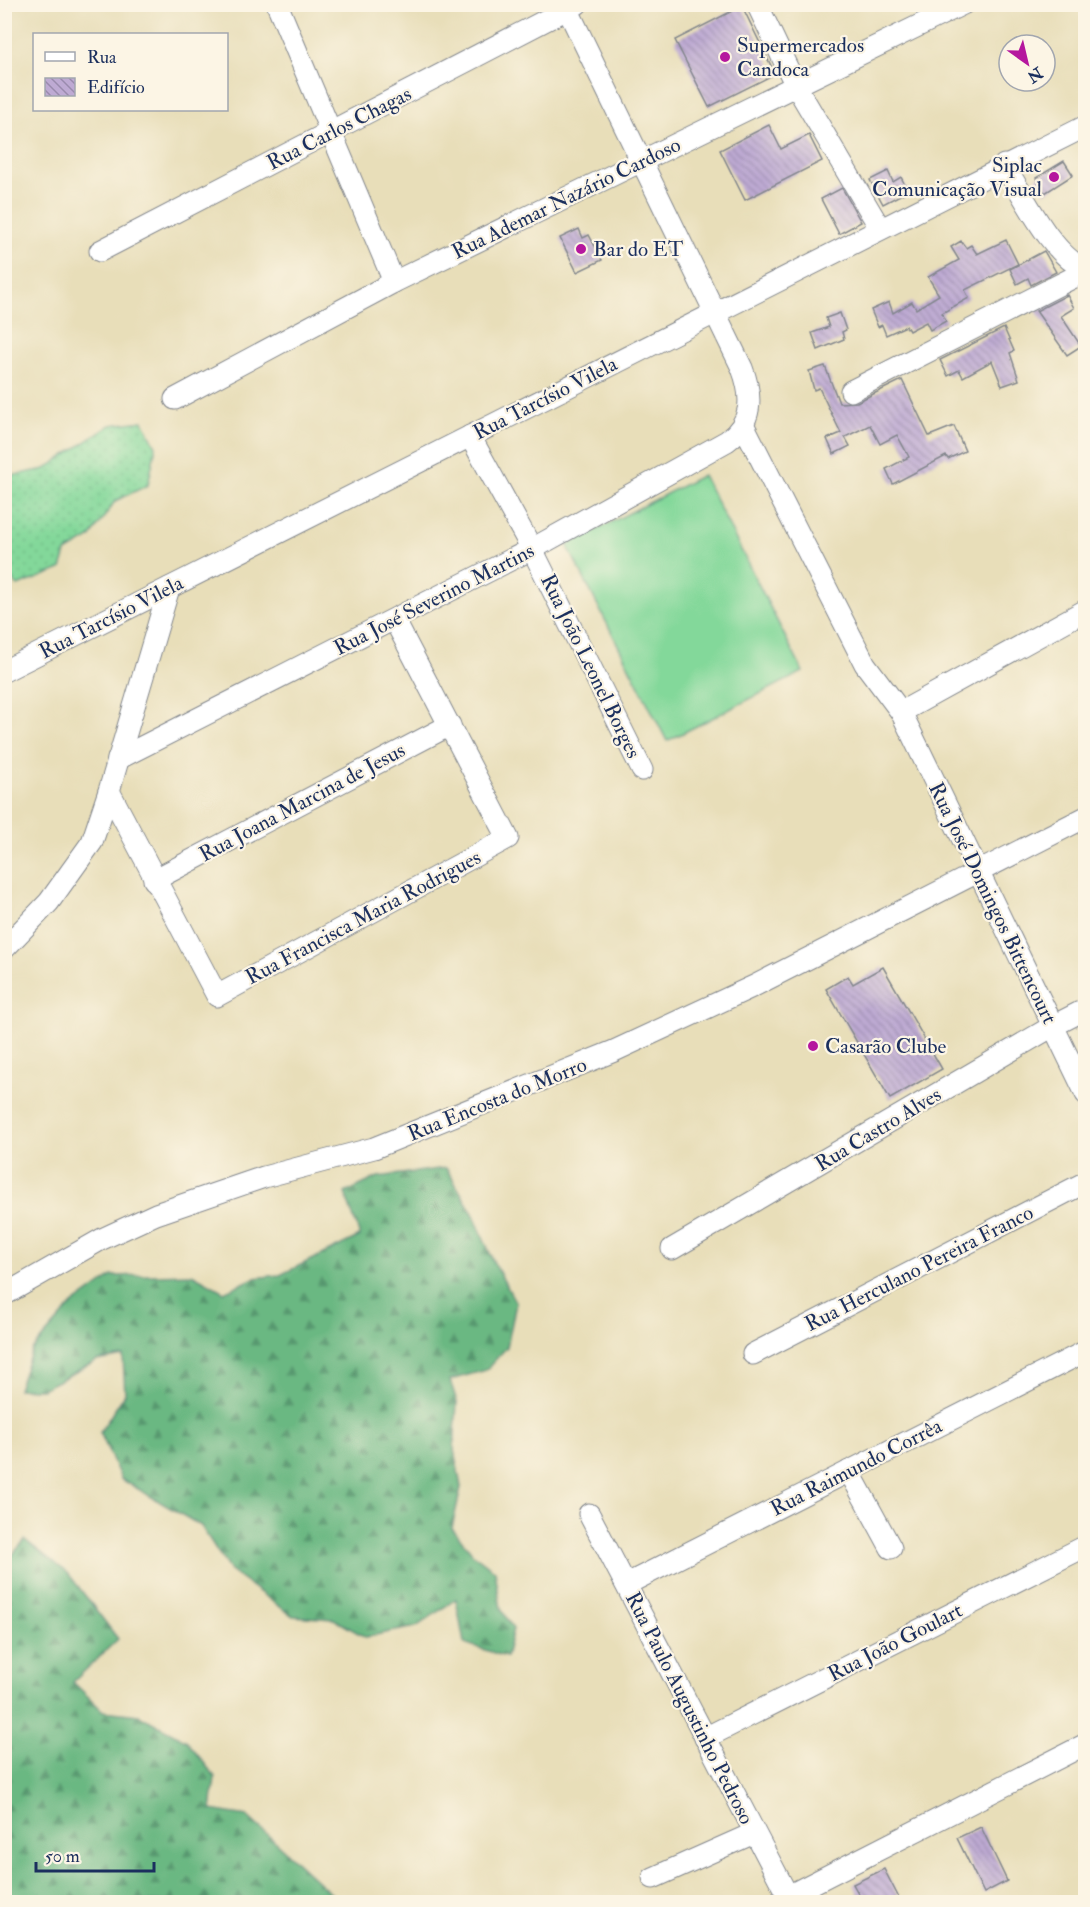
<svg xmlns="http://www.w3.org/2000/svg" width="1090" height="1907" font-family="'IM FELL Double Pica',serif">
<defs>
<pattern id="grass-dots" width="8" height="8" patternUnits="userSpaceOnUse" patternTransform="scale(1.5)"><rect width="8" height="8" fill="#83d89a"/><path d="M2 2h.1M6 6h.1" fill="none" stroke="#71ba87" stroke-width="1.8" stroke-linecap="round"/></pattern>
<pattern id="forest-firs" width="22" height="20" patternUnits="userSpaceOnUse" patternTransform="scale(1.5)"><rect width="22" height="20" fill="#6ab882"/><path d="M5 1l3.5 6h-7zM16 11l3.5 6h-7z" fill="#56966e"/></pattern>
<pattern id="building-back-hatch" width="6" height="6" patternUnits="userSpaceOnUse" patternTransform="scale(1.5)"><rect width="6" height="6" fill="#beaad3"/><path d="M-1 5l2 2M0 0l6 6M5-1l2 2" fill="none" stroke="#9a8bae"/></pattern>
</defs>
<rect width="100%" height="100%" fill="#fcf5e5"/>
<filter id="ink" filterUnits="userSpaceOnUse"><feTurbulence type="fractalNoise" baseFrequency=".0167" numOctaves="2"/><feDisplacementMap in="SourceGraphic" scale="12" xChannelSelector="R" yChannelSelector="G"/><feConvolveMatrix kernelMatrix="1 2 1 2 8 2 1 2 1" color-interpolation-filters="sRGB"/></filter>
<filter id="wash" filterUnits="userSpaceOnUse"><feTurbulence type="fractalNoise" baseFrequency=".008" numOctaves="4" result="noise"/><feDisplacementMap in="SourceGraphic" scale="24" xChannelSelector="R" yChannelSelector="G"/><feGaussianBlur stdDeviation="1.35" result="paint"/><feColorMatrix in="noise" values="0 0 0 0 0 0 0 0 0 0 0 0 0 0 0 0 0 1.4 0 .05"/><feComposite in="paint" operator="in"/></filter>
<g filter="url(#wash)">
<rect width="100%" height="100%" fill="#e8deb9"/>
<polygon fill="url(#grass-dots)" stroke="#4f847c" stroke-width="1.5" points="143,421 156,446 148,485 115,501 90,538 66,552 61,569 18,586 5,574 5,477 45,469 111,425"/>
<g fill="url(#forest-firs)" stroke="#427470" stroke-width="1.5">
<polygon points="446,1168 474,1215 494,1263 516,1303 507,1347 486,1370 450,1380 457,1402 454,1450 461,1487 452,1528 473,1554 495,1571 501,1609 513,1629 506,1657 464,1643 456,1599 416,1627 365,1637 334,1619 293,1616 230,1571 201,1526 121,1479 100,1432 125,1394 123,1356 97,1361 42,1389 18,1389 32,1350 72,1305 112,1276 192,1274 224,1292 254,1278 280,1275 360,1236 345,1193 378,1177"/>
<polygon points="25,1540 68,1573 118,1639 73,1682 103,1711 139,1715 187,1741 215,1777 211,1810 247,1816 340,1902 5,1902 5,1563"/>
</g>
<polygon fill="#83d89a" stroke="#4f847c" stroke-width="1.5" points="703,475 803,672 667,741 567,545"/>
<g id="blocks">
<g fill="url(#building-back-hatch)">
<polygon points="742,6 775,74 709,107 675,40"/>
<polygon points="769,125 781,149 809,135 822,161 745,200 720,150"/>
<polygon points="1064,161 1073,175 1045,193 1036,178"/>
<polygon points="888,171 893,182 901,177 908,191 883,204 870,180"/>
<polygon points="842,188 861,222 839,234 821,199"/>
<polygon points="579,229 583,238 589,235 602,260 577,272 560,238"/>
<polygon points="1006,240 1018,264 965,290 969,298 942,313 946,321 930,330 926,322 909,331 906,326 886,335 882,325 878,327 871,310 889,302 893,313 912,302 916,309 939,295 928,277 959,260 951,247 961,241 966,248 971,245 977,254"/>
<polygon points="1044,251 1056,272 1031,285 1028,278 1017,284 1010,269"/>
<polygon points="1067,295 1074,308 1061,316 1081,346 1067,355 1036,311"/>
<polygon points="840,313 846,330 842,332 844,339 818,350 812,333 829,327 826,318"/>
<polygon points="1004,328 1014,351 1010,353 1019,380 1002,386 992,361 963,377 959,370 948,376 940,360"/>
<polygon points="825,366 839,403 857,402 902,380 929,436 954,426 965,451 948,459 946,456 893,484 886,469 909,457 897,435 880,444 870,425 845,437 850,446 834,454 827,439 841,433 819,388 814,390 809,371"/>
<polygon points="883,967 942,1069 890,1099 826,989 848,976 853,984"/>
<polygon points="981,1827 1007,1881 984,1893 957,1838"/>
<polygon points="884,1869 901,1902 863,1902 853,1884"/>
</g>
</g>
</g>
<g filter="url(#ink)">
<use href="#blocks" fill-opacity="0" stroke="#82868c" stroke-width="1.5"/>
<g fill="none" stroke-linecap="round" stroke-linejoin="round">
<g stroke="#82868c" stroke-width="23">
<g id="minor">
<polyline points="277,4 394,282"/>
<polyline points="757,4 796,86 880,228"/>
<path d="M1004,165C1025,197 1050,254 1086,270"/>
<polyline points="100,251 577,4"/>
<polyline points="851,391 1086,271"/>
<polyline points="175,399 394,282 963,4"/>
<polyline points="744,426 865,664 901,712 1086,1094"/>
<polyline points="470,436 532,549 642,770"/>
<polyline points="4,671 1086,126"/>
<polyline points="901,712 1086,610"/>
<path d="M118,759L532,549L727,441C753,422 753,397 742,368L565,4"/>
<polyline points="109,791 217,996 508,838 395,621"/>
<polyline points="154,880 450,725"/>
<polyline points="4,949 49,902 92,842 109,791 169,588"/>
<polyline points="672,1249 1053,1026 1086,1009"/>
<polyline points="4,1295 102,1239 156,1214 264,1177 374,1148 614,1051 754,986 1086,817"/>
<polyline points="753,1354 1086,1182"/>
<polyline points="849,1471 891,1548"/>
<polyline points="589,1514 791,1902"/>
<polyline points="627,1584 1086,1351"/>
<polyline points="705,1738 1086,1546"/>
<polyline points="653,1878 754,1833"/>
<polyline points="788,1896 1086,1744"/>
</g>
</g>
<use href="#minor" stroke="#fff" stroke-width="21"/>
</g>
</g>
<g fill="#b5179e" stroke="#fcf5e5" stroke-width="2">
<circle cx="725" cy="57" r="6"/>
<circle cx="1054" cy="177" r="6"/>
<circle cx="581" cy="249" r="6"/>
<circle cx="813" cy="1046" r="6"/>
</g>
<g text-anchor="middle" stroke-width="4.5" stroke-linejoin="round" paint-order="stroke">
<g font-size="21" fill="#1b2f5e" stroke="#fcf5e5" text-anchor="start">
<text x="737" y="52">Supermercados<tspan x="737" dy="24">Candoca</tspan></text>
<text x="1042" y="172" text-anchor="end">Siplac<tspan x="1042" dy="24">Comunicação Visual</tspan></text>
<text x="593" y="256">Bar do ET</text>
<text x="825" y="1053">Casarão Clube</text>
</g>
<g font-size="21" fill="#1b2f5e" stroke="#fcf5e5">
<text transform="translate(339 128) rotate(-27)" y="7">Rua Carlos Chagas</text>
<text transform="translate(566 198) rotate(-26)" y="7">Rua Ademar Nazário Cardoso</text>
<text transform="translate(545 398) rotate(-27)" y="7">Rua Tarcísio Vilela</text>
<text transform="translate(434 599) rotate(-27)" y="7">Rua José Severino Martins</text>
<text transform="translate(111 617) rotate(-27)" y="7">Rua Tarcísio Vilela</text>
<text transform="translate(591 666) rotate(64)" y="7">Rua João Leonel Borges</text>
<text transform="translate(302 802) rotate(-28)" y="7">Rua Joana Marcina de Jesus</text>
<text transform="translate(993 903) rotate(64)" y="7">Rua José Domingos Bittencourt</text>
<text transform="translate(363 917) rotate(-28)" y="7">Rua Francisca Maria Rodrigues</text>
<text transform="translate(497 1099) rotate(-22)" y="7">Rua Encosta do Morro</text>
<text transform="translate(878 1129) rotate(-31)" y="7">Rua Castro Alves</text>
<text transform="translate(919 1268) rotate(-27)" y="7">Rua Herculano Pereira Franco</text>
<text transform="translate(856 1467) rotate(-27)" y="7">Rua Raimundo Corrêa</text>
<text transform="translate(895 1642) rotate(-27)" y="7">Rua João Goulart</text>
<text transform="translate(690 1708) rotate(63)" y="7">Rua Paulo Augustinho Pedroso</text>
</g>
</g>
<rect width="1090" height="1907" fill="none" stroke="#fcf5e5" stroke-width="24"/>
<rect x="33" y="33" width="195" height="78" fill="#fcf5e5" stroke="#a2a6af" stroke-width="1.5"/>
<rect x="45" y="52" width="30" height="9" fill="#ffffff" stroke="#a2a6af" stroke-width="1.5"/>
<text x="87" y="63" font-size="18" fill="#1b2f5e">Rua</text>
<rect x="45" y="78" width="30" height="18" fill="url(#building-back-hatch)" stroke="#a2a6af" stroke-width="1.5"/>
<text x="87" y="93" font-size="18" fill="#1b2f5e">Edifício</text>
<g transform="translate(1027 63) rotate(146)"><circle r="28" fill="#fcf5e5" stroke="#a2a6af" stroke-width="1.5"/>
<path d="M0-4.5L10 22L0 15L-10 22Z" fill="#b5179e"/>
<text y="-9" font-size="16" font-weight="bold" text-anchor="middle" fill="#1b2f5e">N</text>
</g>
<path d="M36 1862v9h118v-9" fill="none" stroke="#1b2f5e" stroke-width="3"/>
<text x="45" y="1862" font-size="18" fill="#1b2f5e" stroke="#fcf5e5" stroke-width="4.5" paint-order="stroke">50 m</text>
</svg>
